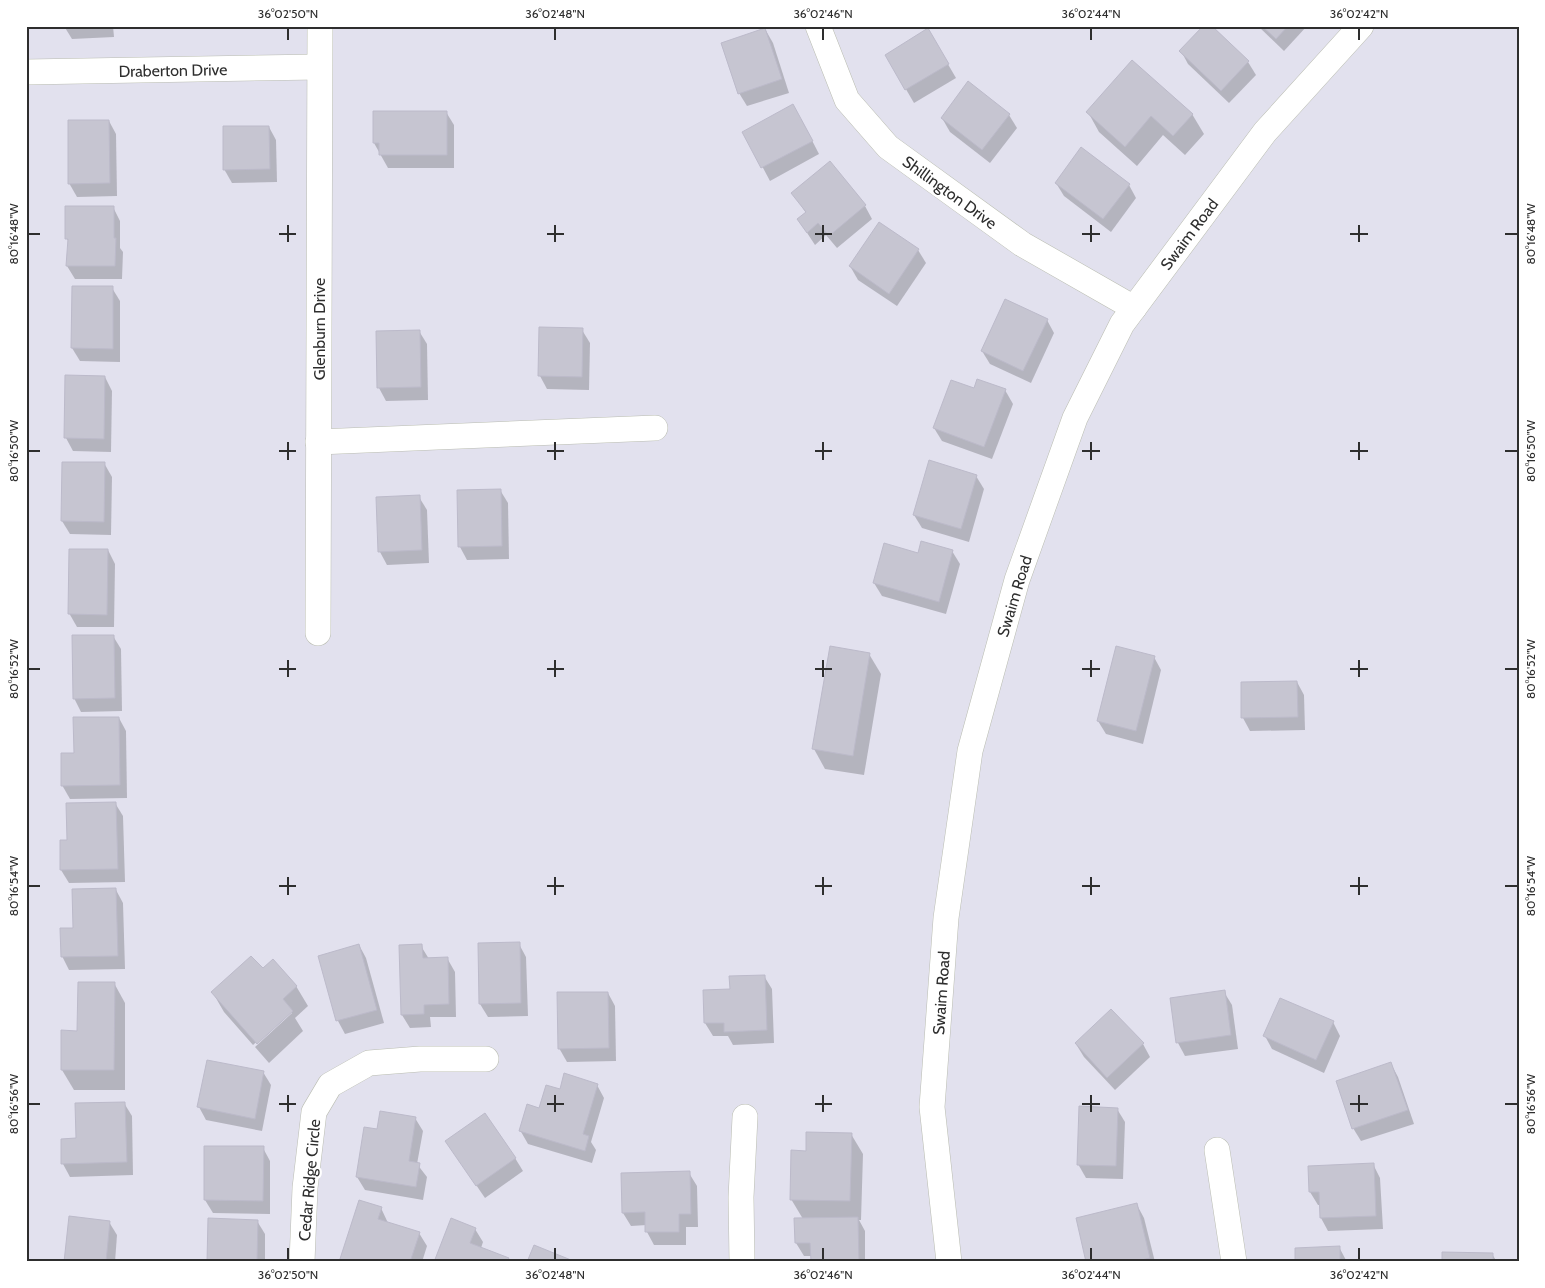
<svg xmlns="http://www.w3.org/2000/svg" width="1545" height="1288" font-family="Cabin,sans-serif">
<rect width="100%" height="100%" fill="#e2e1ee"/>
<g fill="#0003">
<polygon points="64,26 113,26 114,37 72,39"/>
<polygon points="219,26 276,26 219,27"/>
<polygon points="1211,26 1248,62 1256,75 1229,103 1188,64 1181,51"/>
<polygon points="1258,26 1307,26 1284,51"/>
<polygon points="765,29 773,43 789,93 747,106 739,93"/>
<polygon points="928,30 956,78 914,103 886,55"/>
<polygon points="446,112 454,125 454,168 388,168 374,143"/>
<polygon points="1088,112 1192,114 1204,134 1185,155 1163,135 1137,166 1099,132"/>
<polygon points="1009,115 1017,128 990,163 950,132 942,118"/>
<polygon points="801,119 819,154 770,181 744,132"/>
<polygon points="109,121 116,134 117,196 77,197 69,183"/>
<polygon points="269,127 276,140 277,182 232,183 224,169"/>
<polygon points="1056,183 1129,185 1136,198 1111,232 1064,196"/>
<polygon points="793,193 865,206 872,219 837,248 826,235 815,245 798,219 806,213"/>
<polygon points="113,207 120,221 120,248 123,252 122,279 75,279 67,266 69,242 67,239"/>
<polygon points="880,224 918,250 926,263 897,306 858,280 850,266"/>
<polygon points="112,288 120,301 120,362 80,361 72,348"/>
<polygon points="1047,320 1054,333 1031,383 990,364 982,351"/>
<polygon points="582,330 590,343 589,390 547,389 540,376"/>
<polygon points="419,331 427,344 428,400 386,401 379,388"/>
<polygon points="105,377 112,391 111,452 73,451 66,438"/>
<polygon points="975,390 1005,390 1013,404 992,459 942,441 934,428"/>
<polygon points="104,463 112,477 111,535 70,534 62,521"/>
<polygon points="976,476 984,489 969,542 922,528 914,515"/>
<polygon points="500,490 508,503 509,559 467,560 460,547"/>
<polygon points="419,497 427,510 429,563 387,565 380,552"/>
<polygon points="108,550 115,564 114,627 77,627 69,613"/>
<polygon points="952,551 960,564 946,614 882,596 874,583 919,554"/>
<polygon points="113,636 121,649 122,711 81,712 74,698"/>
<polygon points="869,654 881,674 864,775 825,769 814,749"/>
<polygon points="1154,657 1161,670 1143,744 1106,734 1098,721"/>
<polygon points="1297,682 1304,695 1305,730 1250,731 1243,718"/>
<polygon points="119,718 126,731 127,798 70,799 62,785"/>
<polygon points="115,803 123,816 125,882 69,883 61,870 68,842"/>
<polygon points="116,890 123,903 125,969 69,970 62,956"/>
<polygon points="519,944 526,957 528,1016 488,1017 480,1004"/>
<polygon points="359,945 366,958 384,1023 345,1034 338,1021 320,956"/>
<polygon points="421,946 429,959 447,958 455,972 456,1017 430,1017 431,1027 410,1028 402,1015"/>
<polygon points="262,970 296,986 308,1006 295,1018 303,1031 269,1063 255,1047 292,1013 292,1010 253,1045 224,1012 213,993"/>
<polygon points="764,976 772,989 774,1043 733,1045 728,1036 713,1036 705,1023 731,990"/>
<polygon points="114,983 125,1003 125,1090 74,1090 62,1070 79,1032"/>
<polygon points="1224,992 1232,1005 1238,1049 1185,1056 1178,1043"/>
<polygon points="608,993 615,1006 616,1061 567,1062 559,1048"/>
<polygon points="1333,1022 1340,1036 1324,1073 1272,1049 1265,1036"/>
<polygon points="1076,1044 1143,1044 1150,1057 1115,1090 1084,1057"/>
<polygon points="1391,1064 1398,1077 1414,1124 1361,1141 1353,1128"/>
<polygon points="263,1072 271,1085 262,1131 206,1120 199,1107"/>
<polygon points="597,1085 604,1098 591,1142 596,1150 592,1163 528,1144 520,1130 560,1090"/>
<polygon points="124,1103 132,1116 133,1175 70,1177 63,1164 77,1140"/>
<polygon points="1117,1109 1125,1122 1123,1179 1086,1178 1078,1164"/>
<polygon points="415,1118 423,1131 417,1164 427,1177 423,1200 365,1190 357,1177 378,1131"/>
<polygon points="851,1134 863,1154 861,1220 859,1220 865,1231 865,1262 812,1262 812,1256 804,1256 796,1243 803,1219 791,1199 807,1152"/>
<polygon points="446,1141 515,1158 523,1171 485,1198"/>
<polygon points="263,1148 270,1161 270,1214 213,1213 205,1200"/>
<polygon points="1373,1164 1380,1178 1383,1229 1328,1231 1321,1218 1320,1205 1318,1205 1310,1192"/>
<polygon points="689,1173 697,1186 698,1227 686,1227 686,1245 654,1245 647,1232 647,1225 631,1226 623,1213"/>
<polygon points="1137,1205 1144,1218 1155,1262 1088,1262"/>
<polygon points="381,1208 388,1223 419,1233 427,1246 422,1262 340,1262"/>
<polygon points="257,1221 265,1234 265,1262 209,1262"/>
<polygon points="109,1222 117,1235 115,1262 66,1262"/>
<polygon points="475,1229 483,1242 481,1248 508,1259 510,1262 435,1262"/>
<polygon points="1339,1247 1347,1262 1297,1262"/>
<polygon points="1492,1254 1497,1262 1443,1262"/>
</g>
<g fill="#c6c5d1" stroke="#bcbaca">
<polygon points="1203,26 1212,26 1249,61 1221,91 1179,51"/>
<polygon points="1262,26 1288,26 1276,39"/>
<polygon points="765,28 782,79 738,94 721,43"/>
<polygon points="928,28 949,64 905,90 885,55"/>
<polygon points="1132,60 1193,114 1173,136 1151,116 1125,147 1086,112"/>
<polygon points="968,81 1010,114 982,150 941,118"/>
<polygon points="793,104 813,141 761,168 742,132"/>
<polygon points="373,111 447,111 447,155 379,155 379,143 373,143"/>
<polygon points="68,120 109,120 110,183 68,184"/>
<polygon points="223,126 269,126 270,169 223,170"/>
<polygon points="1081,147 1130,184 1103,219 1055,183"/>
<polygon points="830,161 866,205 829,236 818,223 807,233 797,219 806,212 791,193"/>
<polygon points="65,206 114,206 114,238 116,238 115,266 66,266 68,239 65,239"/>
<polygon points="879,222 919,249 889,294 849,266"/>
<polygon points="72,286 113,286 113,349 71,348"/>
<polygon points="1005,299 1048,319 1023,371 981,351"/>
<polygon points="539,327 583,328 582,377 538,376"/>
<polygon points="420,330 421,387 377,388 376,331"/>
<polygon points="65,375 105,376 104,439 64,438"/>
<polygon points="977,379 1006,389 984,447 933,428 951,380 974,388"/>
<polygon points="929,460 977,475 961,529 913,515"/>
<polygon points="62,462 105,462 104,522 61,521"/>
<polygon points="501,489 502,546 458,547 457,490"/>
<polygon points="420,495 422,550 378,552 376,497"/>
<polygon points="921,541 953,550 939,602 873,583 884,543 918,553"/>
<polygon points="69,549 108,549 107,615 68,614"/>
<polygon points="72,635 114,635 115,698 73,699"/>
<polygon points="830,646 870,653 853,756 812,749"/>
<polygon points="1116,646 1155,656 1136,731 1097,721"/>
<polygon points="1297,681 1298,717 1241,718 1241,682"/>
<polygon points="73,717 119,717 120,785 61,786 61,753 74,753"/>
<polygon points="116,802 118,869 60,870 60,840 67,840 66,803"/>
<polygon points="116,888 118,956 61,957 60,928 73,928 72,889"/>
<polygon points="520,942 521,1003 479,1004 478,943"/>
<polygon points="359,944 377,1010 336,1021 318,956"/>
<polygon points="422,944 423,958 448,957 449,1004 424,1005 424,1014 401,1015 399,945"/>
<polygon points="251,956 263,968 273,959 297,986 283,999 293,1011 257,1044 211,992"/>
<polygon points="765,975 767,1030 724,1032 724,1023 704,1023 703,990 730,989 729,976"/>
<polygon points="78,982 115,982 114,1070 61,1070 61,1030 77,1031"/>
<polygon points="1225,990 1231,1035 1176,1043 1170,998"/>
<polygon points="557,992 608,992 609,1048 558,1049"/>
<polygon points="1280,998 1334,1021 1316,1060 1263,1036"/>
<polygon points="1111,1009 1144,1043 1107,1078 1075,1043"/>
<polygon points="207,1060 264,1071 255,1119 197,1107"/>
<polygon points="1391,1062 1408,1110 1352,1129 1336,1081"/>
<polygon points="564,1073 598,1084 583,1134 589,1136 585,1151 519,1131 527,1104 539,1108 546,1085 560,1089"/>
<polygon points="125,1102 127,1162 61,1164 61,1139 76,1138 75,1103"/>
<polygon points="1079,1106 1118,1108 1116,1166 1077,1165"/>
<polygon points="380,1111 416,1117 409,1161 420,1163 416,1187 356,1177 364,1127 377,1129"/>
<polygon points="485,1113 516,1158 476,1186 445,1141"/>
<polygon points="806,1132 852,1133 850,1201 790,1200 791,1150 806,1151"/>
<polygon points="204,1146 264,1146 263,1201 204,1200"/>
<polygon points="1374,1163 1376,1216 1320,1218 1319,1192 1309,1192 1308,1166"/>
<polygon points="690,1171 691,1214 679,1214 679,1232 645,1232 645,1212 622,1213 621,1173"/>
<polygon points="359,1200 382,1207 378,1219 420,1232 410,1262 339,1262"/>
<polygon points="1137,1203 1150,1258 1133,1262 1086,1262 1076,1218"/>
<polygon points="69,1216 110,1221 106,1262 64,1262"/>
<polygon points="858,1217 859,1262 811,1262 810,1243 795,1243 794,1218"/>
<polygon points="208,1218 258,1220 257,1262 207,1262"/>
<polygon points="451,1218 476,1228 470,1243 509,1258 507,1262 434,1262"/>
<polygon points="534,1245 571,1260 571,1262 527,1262"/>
<polygon points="1340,1246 1340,1262 1295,1262 1295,1248"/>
<polygon points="1442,1252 1493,1253 1493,1262 1442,1262"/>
</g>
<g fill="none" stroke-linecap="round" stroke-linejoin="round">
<g stroke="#babdb1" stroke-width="26">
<g id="minor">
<polyline points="818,26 847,100 888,147 1022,244 1134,308"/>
<polyline points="26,72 319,67"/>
<polyline points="318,442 655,428"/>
<polyline points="318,633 320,26"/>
<polyline points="1217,1150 1234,1262"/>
<polyline points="302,1262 305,1188 314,1112 330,1085 369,1063 420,1059 486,1059"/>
<polyline points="742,1262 741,1197 745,1117"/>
<polyline points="949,1262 932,1107 946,918 970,751 1017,580 1075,418 1122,324 1265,132 1361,26"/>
</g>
</g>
<use href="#minor" stroke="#fff" stroke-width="25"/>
</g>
<path fill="none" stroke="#2e2e2e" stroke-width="2" d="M288,28V40M555,28V40M823,28V40M1091,28V40M1359,28V40M288,225V242M555,225V242M823,225V242M1091,225V242M1359,225V242M28,234H40M279,234H296M547,234H564M815,234H832M1082,234H1100M1350,234H1368M1505,234H1518M288,442V460M555,442V460M823,442V460M1091,442V460M1359,442V460M28,451H40M279,451H296M547,451H564M815,451H832M1082,451H1100M1350,451H1368M1505,451H1518M288,660V677M555,660V677M823,660V677M1091,660V677M1359,660V677M28,669H40M279,669H296M547,669H564M815,669H832M1082,669H1100M1350,669H1368M1505,669H1518M288,877V895M555,877V895M823,877V895M1091,877V895M1359,877V895M28,886H40M279,886H296M547,886H564M815,886H832M1082,886H1100M1350,886H1368M1505,886H1518M288,1095V1112M555,1095V1112M823,1095V1112M1091,1095V1112M1359,1095V1112M28,1104H40M279,1104H296M547,1104H564M815,1104H832M1082,1104H1100M1350,1104H1368M1505,1104H1518M288,1248V1260M555,1248V1260M823,1248V1260M1091,1248V1260M1359,1248V1260"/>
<g text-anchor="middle" stroke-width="4.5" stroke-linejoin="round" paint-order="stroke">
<g font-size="16" fill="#2e2e2e" stroke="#fff">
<text transform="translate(173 70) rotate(-1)" y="6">Draberton Drive</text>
<text transform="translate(950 192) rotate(36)" y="6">Shillington Drive</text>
<text transform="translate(1189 234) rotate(-53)" y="6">Swaim Road</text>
<text transform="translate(319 329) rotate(-90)" y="6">Glenburn Drive</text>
<text transform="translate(1014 596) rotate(-73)" y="6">Swaim Road</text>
<text transform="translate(941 993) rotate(-86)" y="6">Swaim Road</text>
<text transform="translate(309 1180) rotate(-85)" y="6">Cedar Ridge Circle</text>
</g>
</g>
<rect width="1545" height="1288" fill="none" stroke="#ffffff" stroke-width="55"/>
<rect x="28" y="28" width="1490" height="1232" fill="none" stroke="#2e2e2e" stroke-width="2"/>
<g font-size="12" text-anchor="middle" fill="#2e2e2e">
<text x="288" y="18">36°02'50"N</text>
<text x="555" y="18">36°02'48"N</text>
<text x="823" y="18">36°02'46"N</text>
<text x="1091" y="18">36°02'44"N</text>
<text x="1359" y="18">36°02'42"N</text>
<text transform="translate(1531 234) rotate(-90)" y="4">80°16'48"W</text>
<text transform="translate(14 234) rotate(-90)" y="4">80°16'48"W</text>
<text transform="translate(1531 451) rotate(-90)" y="4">80°16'50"W</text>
<text transform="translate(14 451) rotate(-90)" y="4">80°16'50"W</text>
<text transform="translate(1531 669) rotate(-90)" y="4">80°16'52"W</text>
<text transform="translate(14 669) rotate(-90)" y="4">80°16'52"W</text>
<text transform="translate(1531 886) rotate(-90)" y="4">80°16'54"W</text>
<text transform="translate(14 886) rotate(-90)" y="4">80°16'54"W</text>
<text transform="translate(1531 1104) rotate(-90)" y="4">80°16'56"W</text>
<text transform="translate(14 1104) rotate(-90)" y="4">80°16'56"W</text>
<text x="288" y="1279">36°02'50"N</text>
<text x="555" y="1279">36°02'48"N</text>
<text x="823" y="1279">36°02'46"N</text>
<text x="1091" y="1279">36°02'44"N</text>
<text x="1359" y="1279">36°02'42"N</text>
</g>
</svg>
